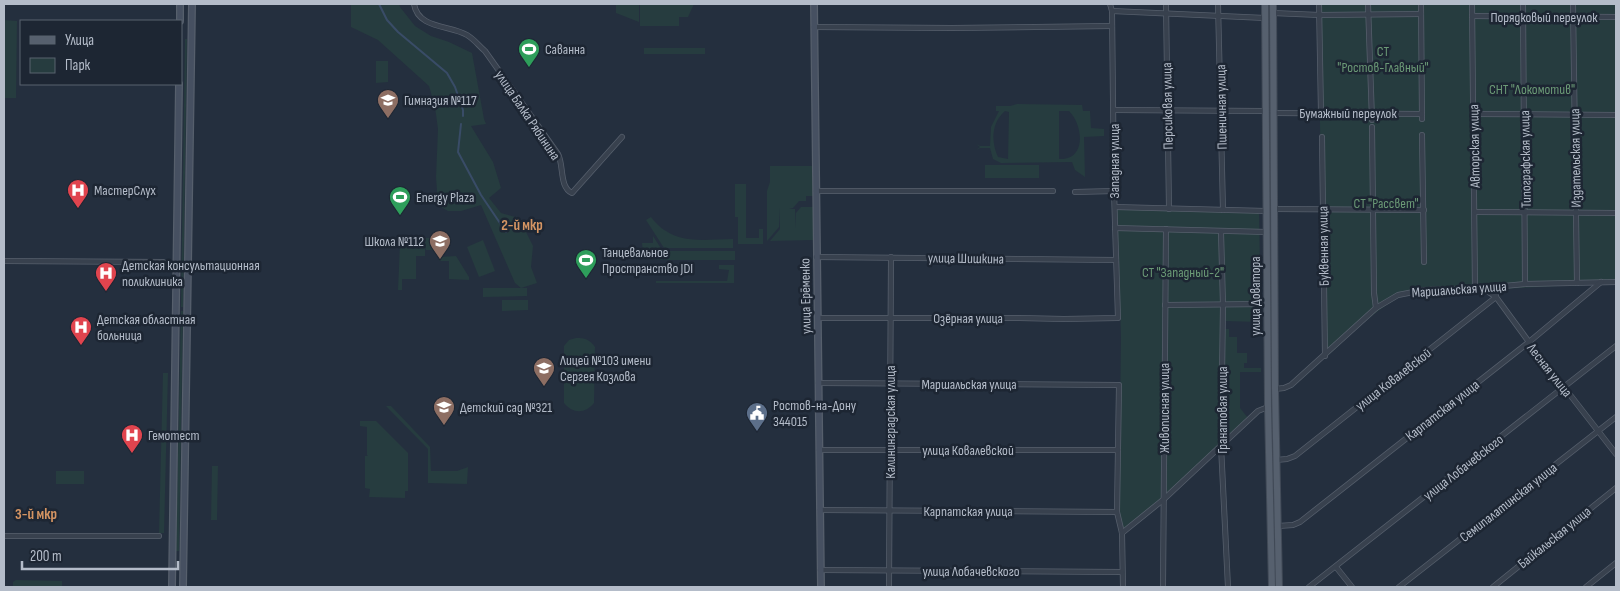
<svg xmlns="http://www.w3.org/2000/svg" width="1620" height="591" font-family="'Sofia Sans Condensed',sans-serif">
<rect width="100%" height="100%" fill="#242f3e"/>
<g fill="#263c3f" fill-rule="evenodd">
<polygon points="351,4 399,4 400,7 415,26 431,36 449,42 472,53 484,119 486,124 471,126 493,162 501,188 489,198 501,213 519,218 533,246 531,267 537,283 521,288 515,283 481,205 461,211 448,211 438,205 436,177 438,129 435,107 429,86 378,40 351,27"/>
<polygon points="616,4 639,4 639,22 616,13"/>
<polygon points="640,4 694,4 688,17 679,17 679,26 640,26"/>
<path d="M1318,4H1616V283L1408,294C1378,305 1348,338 1324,359Z"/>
<polygon points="4,20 17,21 16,98 4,98"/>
<polygon points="185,39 187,39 183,307 181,307"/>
<rect x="644" y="48" width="61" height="6"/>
<polygon points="376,61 388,61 388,82 376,83"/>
<path d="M1017,104L1082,105L1083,111H1090L1091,128L1104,129V136L1084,137L1085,177L1075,170L1072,162L1001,163L993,159L990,148H980L976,150L980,147L976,144L980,146H990L991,127L999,111H996V106H1010ZM1005,111L1009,112L1008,159L998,157C991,142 991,123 1005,111ZM1059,111H1069C1084,126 1086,161 1059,159Z"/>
<rect x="985" y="165" width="54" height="13"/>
<polygon points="770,166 813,166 813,196 806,196 806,201 799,201 793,208 789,209 795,209 796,229 796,213 801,207 813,207 813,240 770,241 780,229 779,208 779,227 767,241 767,191 770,182"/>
<polygon points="735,184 746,184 746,238 759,238 759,229 763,229 763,244 738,244 738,217 735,217"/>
<polygon points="1117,206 1259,210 1261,322 1224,321 1224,329 1229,329 1229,337 1237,337 1237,353 1247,353 1247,363 1244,363 1244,368 1261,368 1261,372 1240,372 1240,408 1248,418 1170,496 1124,531 1119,510 1121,337"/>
<path d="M651,217C655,222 660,228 666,231C685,244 711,239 733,239V248H664L646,220Z"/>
<polygon points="653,236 662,250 662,260 645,259 643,255 642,243 653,243"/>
<polygon points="418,238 433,238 432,250 426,250 425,247 425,256 416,256 416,279 402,279 402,290 398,290 400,244 417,245"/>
<polygon points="483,240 495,271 479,277 467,247"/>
<rect x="664" y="251" width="71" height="9"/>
<polygon points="456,256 469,277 469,280 449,279 449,261 439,261 439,257"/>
<polygon points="719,265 734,265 734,283 656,283 656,281 727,281 729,270 719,269"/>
<polygon points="483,288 527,288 527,296 483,297"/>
<polygon points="502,300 528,300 528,310 502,311"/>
<polygon points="181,311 183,311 179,551 176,551"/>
<path d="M576,338C585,338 589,339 595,347L594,403C585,414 573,414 564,403V346L569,340Z"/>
<polygon points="163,373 168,373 164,533 159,533"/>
<polygon points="386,406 391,406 430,447 431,471 457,471 468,467 467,484 428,483 428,449"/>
<polygon points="360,421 376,421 408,453 408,491 405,491 405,498 369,497 370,489 365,488 365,456 368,456 367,455 367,427 360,426"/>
<polygon points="212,466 218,466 217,520 211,520"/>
<rect x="56" y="471" width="28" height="13"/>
<polygon points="16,580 62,581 62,587 13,587 13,582"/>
</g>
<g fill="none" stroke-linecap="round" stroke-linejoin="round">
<g stroke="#394c67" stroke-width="2">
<polyline points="379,4 387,20 398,32 447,73 455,87 463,110 463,116"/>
<polyline points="461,124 458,152 481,195 506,232"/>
</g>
<g stroke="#565f6c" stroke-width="6">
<g id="street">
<path d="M414,4C418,29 450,25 467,35C474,39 479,46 485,51L558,154C564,165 559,187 572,193L622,137"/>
<polyline points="1166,4 1169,209"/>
<polyline points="1218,4 1223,210"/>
<polyline points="1319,4 1321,113"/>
<polyline points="1368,4 1372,120"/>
<polyline points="1421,4 1422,119"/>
<polyline points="1472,4 1475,289"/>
<polyline points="1523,4 1525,284"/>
<polyline points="1573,4 1577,283"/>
<polyline points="1112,11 1265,18"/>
<polyline points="1273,13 1319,15 1421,14"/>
<polyline points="1472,16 1616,17"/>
<polyline points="814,27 952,28 1112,26"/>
<polyline points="1114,110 1264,111"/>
<polyline points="1273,113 1422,114"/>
<polyline points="1474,114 1616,115"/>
<polyline points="1372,127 1374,293 1376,308"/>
<polyline points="1422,135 1424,262"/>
<polyline points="1322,137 1325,356"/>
<polyline points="816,191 1053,191"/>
<polyline points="1075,192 1114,191"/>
<polyline points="1115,207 1266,211"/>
<polyline points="1274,209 1424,210"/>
<polyline points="1475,212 1616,213"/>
<polyline points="1115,228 1267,232"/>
<polyline points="1221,232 1223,305 1221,446 1228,587"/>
<polyline points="816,257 1116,260"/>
<polyline points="4,261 163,262"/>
<polyline points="1484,289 1496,297 1529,342 1616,454"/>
<polyline points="1165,305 1267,304"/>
<polyline points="818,318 1019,318 1064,319 1118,318 1114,191 1112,11 1110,4"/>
<polyline points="818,383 1119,385 1117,512 1122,533 1123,587"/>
<polyline points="1275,389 1284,388 1291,385 1376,308 1398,295 1424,290 1483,288 1525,284 1616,282"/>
<polyline points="819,450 1118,450"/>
<polyline points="1276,460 1287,459 1295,456 1496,297 1496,290 1499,286"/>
<polyline points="820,510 1117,512"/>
<polyline points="1278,526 1293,525 1300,522 1529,342 1601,282"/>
<polyline points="1122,533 1164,499 1258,411 1268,407"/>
<polyline points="4,536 159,536"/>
<polyline points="1336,567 1352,587"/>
<polyline points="820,570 1122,572"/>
<polyline points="889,587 891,257"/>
<polyline points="1163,587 1166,229"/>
<polyline points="1309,587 1616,346"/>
<polyline points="1399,587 1616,417"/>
<polyline points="1493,587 1616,488"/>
<polyline points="1586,587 1616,563"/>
</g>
</g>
<g stroke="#565f6c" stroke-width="8">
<g id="secondary">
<polyline points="814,4 821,587"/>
<polyline points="180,21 180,4"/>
<polyline points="172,587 179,84"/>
<polyline points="183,587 192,4"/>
</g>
</g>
<g stroke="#414a57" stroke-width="8">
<g id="primary">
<polyline points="1265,4 1268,407 1272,587"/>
<polyline points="1273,4 1275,389 1279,587"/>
</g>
</g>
<use href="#street" stroke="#38414e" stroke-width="4.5"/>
<use href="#secondary" stroke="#465061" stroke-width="5.5"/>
<use href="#primary" stroke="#56606e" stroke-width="6"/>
</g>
<defs>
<g id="stadium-pin" transform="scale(1.125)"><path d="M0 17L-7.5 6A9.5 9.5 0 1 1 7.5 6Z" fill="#2e9e5b" stroke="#1d2633"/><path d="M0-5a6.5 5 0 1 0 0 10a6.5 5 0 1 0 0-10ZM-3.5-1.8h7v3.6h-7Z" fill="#fff"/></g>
<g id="school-pin" transform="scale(1.125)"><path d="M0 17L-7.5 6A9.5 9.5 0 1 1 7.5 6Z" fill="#8d6e63" stroke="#1d2633"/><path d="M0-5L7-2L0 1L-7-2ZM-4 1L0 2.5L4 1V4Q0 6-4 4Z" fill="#fff"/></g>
<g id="hospital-pin" transform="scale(1.125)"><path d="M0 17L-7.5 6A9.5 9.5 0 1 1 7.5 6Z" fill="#e0444e" stroke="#1d2633"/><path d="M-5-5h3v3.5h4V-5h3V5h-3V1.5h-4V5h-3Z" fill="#fff"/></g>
<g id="civic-pin" transform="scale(1.125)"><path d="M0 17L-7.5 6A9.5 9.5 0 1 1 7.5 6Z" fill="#5c6f8a" stroke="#1d2633"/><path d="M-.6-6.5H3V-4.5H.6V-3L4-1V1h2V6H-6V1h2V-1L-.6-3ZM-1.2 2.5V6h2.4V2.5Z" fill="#fff"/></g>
</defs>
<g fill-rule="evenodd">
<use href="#stadium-pin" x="529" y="49"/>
<use href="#school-pin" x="388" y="100"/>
<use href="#hospital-pin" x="78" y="190"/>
<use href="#stadium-pin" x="400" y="197"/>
<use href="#school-pin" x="440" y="241"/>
<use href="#stadium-pin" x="586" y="260"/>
<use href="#hospital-pin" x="106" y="273"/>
<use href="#hospital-pin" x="81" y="327"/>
<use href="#school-pin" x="544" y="368"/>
<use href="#school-pin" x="444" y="407"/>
<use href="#civic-pin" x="757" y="413"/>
<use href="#hospital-pin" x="132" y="435"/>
</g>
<g text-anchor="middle" stroke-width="5" stroke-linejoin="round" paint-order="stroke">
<g font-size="14" fill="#b4bcc9" stroke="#1d2633">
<text x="1544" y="22">Порядковый переулок</text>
<text transform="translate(1167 106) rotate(-91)" y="5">Персиковая улица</text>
<text transform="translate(1221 107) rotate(-91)" y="5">Пшеничная улица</text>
<text x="1348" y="118">Бумажный переулок</text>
<text transform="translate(528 115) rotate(56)" y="5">улица Балка Рябинина</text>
<text transform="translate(1474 146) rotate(-91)" y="5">Авторская улица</text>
<text transform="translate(1575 158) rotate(-91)" y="5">Издательская улица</text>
<text transform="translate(1525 159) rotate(-91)" y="5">Типографская улица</text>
<text transform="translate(1114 161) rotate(-90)" y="5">Западная улица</text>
<text transform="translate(1323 246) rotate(-91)" y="5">Буквенная улица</text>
<text transform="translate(966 258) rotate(1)" y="5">улица Шишкина</text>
<text transform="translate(1459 289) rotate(-4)" y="5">Маршальская улица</text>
<text transform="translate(805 296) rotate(-91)" y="5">улица Ерёменко</text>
<text transform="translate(1255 296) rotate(-90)" y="5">улица Доватора</text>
<text x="968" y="323">Озёрная улица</text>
<text transform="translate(1550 370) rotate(52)" y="5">Лесная улица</text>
<text transform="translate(1393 379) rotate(-38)" y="5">улица Ковалевской</text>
<text x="969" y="389">Маршальская улица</text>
<text transform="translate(1164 408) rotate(-90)" y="5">Живописная улица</text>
<text transform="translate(1222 410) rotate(-90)" y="5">Гранатовая улица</text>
<text transform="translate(1442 410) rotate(-38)" y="5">Карпатская улица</text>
<text transform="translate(890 422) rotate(-90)" y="5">Калининградская улица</text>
<text x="968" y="455">улица Ковалевской</text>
<text transform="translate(1463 467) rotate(-38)" y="5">улица Лобачевского</text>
<text transform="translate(1508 502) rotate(-38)" y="5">Семипалатинская улица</text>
<text x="968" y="516">Карпатская улица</text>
<text transform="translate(1554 537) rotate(-39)" y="5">Байкальская улица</text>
<text x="971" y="576">улица Лобачевского</text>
</g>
<g font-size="14" fill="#b4bcc9" stroke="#1d2633" text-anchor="start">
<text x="545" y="54">Саванна</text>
<text x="404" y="105">Гимназия №117</text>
<text x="94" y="195">МастерСлух</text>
<text x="416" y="202">Energy Plaza</text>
<text x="424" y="246" text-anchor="end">Школа №112</text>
<text x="602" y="257">Танцевальное<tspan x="602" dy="16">Пространство JDI</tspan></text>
<text x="122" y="270">Детская консультационная<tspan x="122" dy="16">поликлиника</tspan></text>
<text x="97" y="324">Детская областная<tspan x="97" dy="16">больница</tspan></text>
<text x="560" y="365">Лицей №103 имени<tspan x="560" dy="16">Сергея Козлова</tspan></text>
<text x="773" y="410">Ростов-на-Дону<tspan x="773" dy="16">344015</tspan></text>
<text x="460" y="412">Детский сад №321</text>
<text x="148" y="440">Гемотест</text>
</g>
<g font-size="14" fill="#6b9a76" stroke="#1d2633">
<text x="1383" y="56">СТ<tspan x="1383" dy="16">"Ростов-Главный"</tspan></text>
<text x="1532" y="94">СНТ "Локомотив"</text>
<text x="1386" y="208">СТ "Рассвет"</text>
<text x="1183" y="277">СТ "Западный-2"</text>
</g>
<g font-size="15" font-weight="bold" fill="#d59563" stroke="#1d2633">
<text x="522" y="230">2-й мкр</text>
<text x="36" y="519">3-й мкр</text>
</g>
</g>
<rect width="1620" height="591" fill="none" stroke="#b4bcc9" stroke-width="10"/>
<rect x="20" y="20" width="162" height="65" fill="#1d2633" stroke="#59626f"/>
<rect x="30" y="36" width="25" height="8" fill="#56606e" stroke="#59626f"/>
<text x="65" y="45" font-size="15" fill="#b4bcc9">Улица</text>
<rect x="30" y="58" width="25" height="15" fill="#263c3f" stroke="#59626f"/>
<text x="65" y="70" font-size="15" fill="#b4bcc9">Парк</text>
<path d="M22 561v8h156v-8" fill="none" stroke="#b4bcc9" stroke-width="2.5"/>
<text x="30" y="561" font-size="15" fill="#b4bcc9" stroke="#1d2633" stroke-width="4" paint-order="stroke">200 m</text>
</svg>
